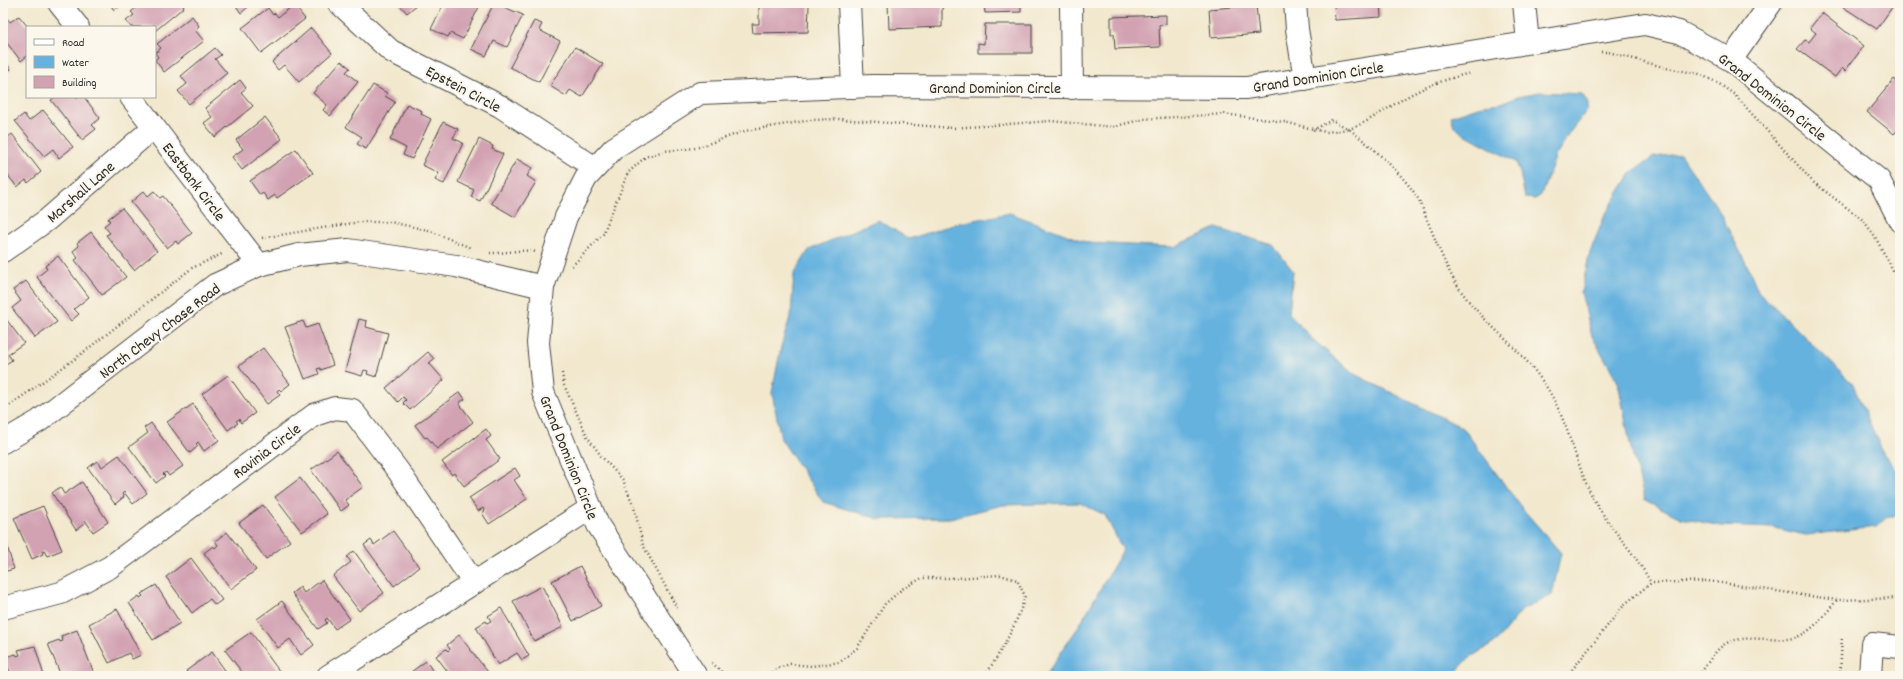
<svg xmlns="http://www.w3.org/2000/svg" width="1903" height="679" font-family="Dekko,sans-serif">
<rect width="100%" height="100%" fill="#fbf7ec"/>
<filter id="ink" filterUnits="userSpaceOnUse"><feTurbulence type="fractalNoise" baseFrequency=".025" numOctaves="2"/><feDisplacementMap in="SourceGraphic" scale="8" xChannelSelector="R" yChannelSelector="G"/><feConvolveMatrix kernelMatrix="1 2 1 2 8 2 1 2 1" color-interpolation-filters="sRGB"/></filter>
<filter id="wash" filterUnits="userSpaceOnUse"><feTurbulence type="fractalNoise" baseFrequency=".012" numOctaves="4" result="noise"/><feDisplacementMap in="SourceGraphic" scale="16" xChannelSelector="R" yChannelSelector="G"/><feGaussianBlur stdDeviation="0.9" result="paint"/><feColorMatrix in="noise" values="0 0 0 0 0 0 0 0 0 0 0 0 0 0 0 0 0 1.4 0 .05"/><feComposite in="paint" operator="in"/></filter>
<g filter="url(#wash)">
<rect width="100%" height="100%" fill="#f2e8ce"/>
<g fill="#66b2df" stroke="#486e85">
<polygon points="1540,92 1582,94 1587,102 1587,110 1570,132 1556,155 1541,195 1535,199 1525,198 1520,173 1516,162 1461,132 1454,126 1451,116 1484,105 1501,103 1518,96"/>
<polygon points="1680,154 1718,209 1750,271 1758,291 1852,383 1883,453 1898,472 1900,479 1900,516 1888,516 1876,527 1806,535 1774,528 1722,526 1681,518 1645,500 1631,448 1618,382 1592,336 1581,292 1590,252 1605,215 1632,172 1654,157"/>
<polygon points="1010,213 1088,243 1174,247 1216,228 1273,245 1293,271 1289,314 1311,338 1352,373 1463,428 1521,507 1561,553 1552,595 1522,610 1496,642 1469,658 1452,676 1045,676 1077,629 1123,550 1105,515 1080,503 1003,505 950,518 879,519 823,502 781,439 772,393 781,347 791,314 794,274 809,250 878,220 909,239 955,224"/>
</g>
<g id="blocks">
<g fill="#d2a1b2">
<polygon points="109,3 124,3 114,10"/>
<polygon points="142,3 181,3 184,7 155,31 155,27 131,27 126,21 134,15 131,12"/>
<polygon points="234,3 253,3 241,13"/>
<polygon points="398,3 419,3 407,13"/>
<polygon points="444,3 481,3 463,39 450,33 448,37 431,29"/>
<polygon points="494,3 523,15 507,47 494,41 486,56 471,49"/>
<polygon points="888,3 944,3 944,7 942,7 942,27 889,29"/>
<polygon points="984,3 1021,3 1021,12 985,13"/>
<polygon points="1334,3 1380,3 1381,17 1335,20"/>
<polygon points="1837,3 1895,3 1877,29"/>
<polygon points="809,4 808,32 753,33 752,24 759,24 759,5"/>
<polygon points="294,5 305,19 261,53 242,28 268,8 273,15 275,13 278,17"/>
<polygon points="1256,5 1259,34 1211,38 1209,9"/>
<polygon points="3,13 10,22 19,16 28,27 27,56 21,61 3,38"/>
<polygon points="1822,13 1864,46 1845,71 1842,68 1835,77 1797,49 1805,40 1809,42 1816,33 1810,28"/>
<polygon points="1166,15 1166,24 1159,25 1160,47 1115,49 1114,34 1111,34 1111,17"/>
<polygon points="192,16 199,26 195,30 204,41 164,72 155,60 158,57 155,53 161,48 157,44"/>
<polygon points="534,21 542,24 539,30 560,41 539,82 510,67"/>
<polygon points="985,24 1032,24 1032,53 978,53 978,43 984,44"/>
<polygon points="311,28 332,53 299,82 284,65 278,70 272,62"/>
<polygon points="575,47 603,64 582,97 570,90 566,96 550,86"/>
<polygon points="215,48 221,55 215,59 227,73 189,104 178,91 187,84 181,76"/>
<polygon points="3,59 11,69 3,75"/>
<polygon points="341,61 350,68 346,72 358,82 330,116 323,110 327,105 313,93"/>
<polygon points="1894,79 1900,84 1900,127 1894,134 1867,112"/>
<polygon points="240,80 246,88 241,92 253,106 215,137 204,123 212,117 205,108"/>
<polygon points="373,85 387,93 385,96 395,102 366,149 357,144 362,137 346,127"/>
<polygon points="55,97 84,97 100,118 92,125 96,129 82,140 51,100"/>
<polygon points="407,104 422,111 421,114 431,119 412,159 403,155 406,148 390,140"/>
<polygon points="43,110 73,147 59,158 53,149 44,156 15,121 24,114 29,121"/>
<polygon points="265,117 282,139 242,170 232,157 243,149 236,140"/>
<polygon points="443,122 458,129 453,138 463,143 444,184 435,180 439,173 422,165"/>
<polygon points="12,134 41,172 28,183 26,180 17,187 3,169 3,141"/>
<polygon points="479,139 493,146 492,149 503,154 480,201 471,197 474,190 458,182"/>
<polygon points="296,149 313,173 277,198 275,195 268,200 263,193 260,195 250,181"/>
<polygon points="517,159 532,168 527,176 536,182 515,217 491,203"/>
<polygon points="144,191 148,196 154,191 160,198 163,196 192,233 178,244 176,241 167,248 131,202"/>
<polygon points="122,208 157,251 134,270 106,235 110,233 104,226 110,221 108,219"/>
<polygon points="91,232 126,277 102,295 75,260 78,258 73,251 79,246 77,243"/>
<polygon points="58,256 89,297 74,309 79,314 71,321 37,277 47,269 45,266"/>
<polygon points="26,281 57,322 35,338 12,308 21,301 13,290"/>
<polygon points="3,315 24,343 8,354 12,360 6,364 3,360"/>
<polygon points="359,319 367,321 366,327 388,333 376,377 367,374 368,371 364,370 362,376 345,371"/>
<polygon points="303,321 306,328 318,324 333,365 321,370 320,368 317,369 319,374 305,379 285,327"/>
<polygon points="263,348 290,384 281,391 279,389 277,391 280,395 267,404 239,366"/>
<polygon points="428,352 434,359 429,363 444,380 410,410 403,403 406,400 403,397 398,402 386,388"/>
<polygon points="228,375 255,413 241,423 239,419 236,421 238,423 228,430 202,394"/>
<polygon points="460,392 465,399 459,403 473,422 437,449 427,437 425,438 415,425"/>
<polygon points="193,404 219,440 204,451 198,442 196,444 198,446 190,453 167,422"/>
<polygon points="151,423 183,466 169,476 166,472 163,474 165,476 156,483 129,447 148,433 144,428"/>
<polygon points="486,429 491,436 486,440 500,459 464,486 454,473 452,475 442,462"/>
<polygon points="337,451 363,487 345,500 349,505 341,511 311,470"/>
<polygon points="119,455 147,493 133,504 124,492 122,494 124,497 115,504 88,468 97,461 102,467"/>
<polygon points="515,468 520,476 514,480 527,499 489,524 482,513 485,511 483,508 478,511 469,498"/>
<polygon points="300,478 327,514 302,532 275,497"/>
<polygon points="82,482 108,522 93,532 85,520 83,522 84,524 76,530 52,493 60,487 64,494"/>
<polygon points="263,505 290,541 266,559 239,523"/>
<polygon points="43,506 62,550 47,556 44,551 42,552 43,554 32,559 14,518"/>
<polygon points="393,531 419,567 394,586 364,545 371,540 374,545"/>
<polygon points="227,532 256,570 231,589 204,553 213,546 215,548 218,545 215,541"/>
<polygon points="3,533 14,569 3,572"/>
<polygon points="354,551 384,593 359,611 333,576 351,562 347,557"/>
<polygon points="191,558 222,600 215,605 210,599 192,613 166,577"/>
<polygon points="580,566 601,606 573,621 552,581"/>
<polygon points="322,580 350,619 335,629 327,618 325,620 327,623 318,629 292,593 300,587 304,593"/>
<polygon points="156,585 180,623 153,640 129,603 139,596 140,598 143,596 141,594"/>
<polygon points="542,586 563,627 534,641 513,601"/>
<polygon points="282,601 314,645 301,655 290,639 278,648 257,619"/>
<polygon points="501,608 529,656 522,660 517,653 498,665 476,627 486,621 487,623 491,621 488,616"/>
<polygon points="117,609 141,655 132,659 129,653 109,663 89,624"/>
<polygon points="77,630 95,676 61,676 48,644 59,640 60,642 63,641 61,636"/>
<polygon points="251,632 279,671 272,676 245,676 225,650"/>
<polygon points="459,635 491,676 451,676 436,656 446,649 448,651 450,649 447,645"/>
<polygon points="35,646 44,676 11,676 5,657 16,654 17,656 20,655 18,650"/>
<polygon points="212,652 229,676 190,676 186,671"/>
<polygon points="426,661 436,676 414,676 411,672"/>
</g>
</g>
</g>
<g filter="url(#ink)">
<use href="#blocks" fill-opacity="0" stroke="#494743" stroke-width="1"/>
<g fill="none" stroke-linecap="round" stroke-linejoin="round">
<g stroke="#494743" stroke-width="24">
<g id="minor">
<polyline points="59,3 78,27"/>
<polyline points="339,3 391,51 500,106 595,168"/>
<polyline points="849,3 853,87"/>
<polyline points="1071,3 1072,88"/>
<polyline points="1295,3 1297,29 1305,79"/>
<polyline points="1524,3 1528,42"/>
<polyline points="1731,60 1771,3"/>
<polyline points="131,97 259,265"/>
<polyline points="3,251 47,220 154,127"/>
<polyline points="3,442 39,421 215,285 259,265 299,255 348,250 456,266 543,287"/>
<polyline points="3,608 61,593 110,567 314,415 335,408 352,410 399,472 474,583"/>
<polyline points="328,676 591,508"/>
<polyline points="696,676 598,525 543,392 538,343 543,287 566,217 586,178 614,148 700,93 872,86 1246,88 1645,24 1679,32 1731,60 1879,180 1900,221"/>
<polyline points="1870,676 1872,644 1900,647"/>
</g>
</g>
<g stroke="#494743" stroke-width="2.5" stroke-dasharray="1 3" stroke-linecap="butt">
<polyline points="1601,52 1608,52 1667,68 1699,74 1718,83 1735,95 1813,182 1863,220 1874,235 1900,283"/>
<path d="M1313,130L1332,120L1349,129C1372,121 1392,104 1414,93C1431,84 1451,78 1470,73"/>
<polyline points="262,238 359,222 390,222 428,230 471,248"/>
<path d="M490,253C504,254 523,248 536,252"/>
<path d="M572,266L603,234L628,173L645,157L664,151L696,148L745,131L811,120L839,119L953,128L1051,121L1113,127L1143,119L1224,114L1284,122L1326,132L1349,129C1370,145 1403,174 1417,197C1422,204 1424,214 1428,222C1438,246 1448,274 1464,295C1487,326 1521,349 1543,382C1567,415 1574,461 1593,498C1609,528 1635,552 1651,583"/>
<polyline points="562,373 564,385 587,436 601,456 623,480 634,507 643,545 677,608"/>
<polyline points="3,410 76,358 192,268 222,254"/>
<polyline points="712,663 726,676"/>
<path d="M770,676L776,669L790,664L812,666L840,662L857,648L885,604L902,589L922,578H956L1000,575L1017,580L1025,596C1017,625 1001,651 985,676"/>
<polyline points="1567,676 1625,604 1651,583 1708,581 1837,600 1900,598"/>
<path d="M1699,676C1722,640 1726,637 1768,639C1778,640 1789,640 1799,636C1814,630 1826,613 1837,600"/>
<polyline points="1737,676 1755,673 1762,676"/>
<polyline points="1840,676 1842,636"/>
</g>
<use href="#minor" stroke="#fff" stroke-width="22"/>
</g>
</g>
<g text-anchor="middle" stroke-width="4" stroke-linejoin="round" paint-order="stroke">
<g font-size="16" fill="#2b2b2b" stroke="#fbf7ec">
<text transform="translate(1318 76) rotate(-9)" y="6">Grand Dominion Circle</text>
<text x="995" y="93">Grand Dominion Circle</text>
<text transform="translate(464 88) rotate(28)" y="6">Epstein Circle</text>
<text transform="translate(1773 96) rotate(38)" y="6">Grand Dominion Circle</text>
<text transform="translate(195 181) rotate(53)" y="6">Eastbank Circle</text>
<text transform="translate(80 191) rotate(-41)" y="6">Marshall Lane</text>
<text transform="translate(159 330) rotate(-37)" y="6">North Chevy Chase Road</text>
<text transform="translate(266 450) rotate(-37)" y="6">Ravinia Circle</text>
<text transform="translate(570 457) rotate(68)" y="6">Grand Dominion Circle</text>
</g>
</g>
<rect width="1903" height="679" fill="none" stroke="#fbf7ec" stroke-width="16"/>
<rect x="26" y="26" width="130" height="72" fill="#fbf7ec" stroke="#a8a59f"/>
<rect x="34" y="39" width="20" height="6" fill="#ffffff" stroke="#a8a59f"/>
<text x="62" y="46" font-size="12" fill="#2b2b2b">Road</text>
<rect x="34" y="56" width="20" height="12" fill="#66b2df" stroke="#a8a59f"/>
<text x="62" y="66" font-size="12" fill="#2b2b2b">Water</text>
<rect x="34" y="76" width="20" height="12" fill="#d2a1b2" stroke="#a8a59f"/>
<text x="62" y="86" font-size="12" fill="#2b2b2b">Building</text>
</svg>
